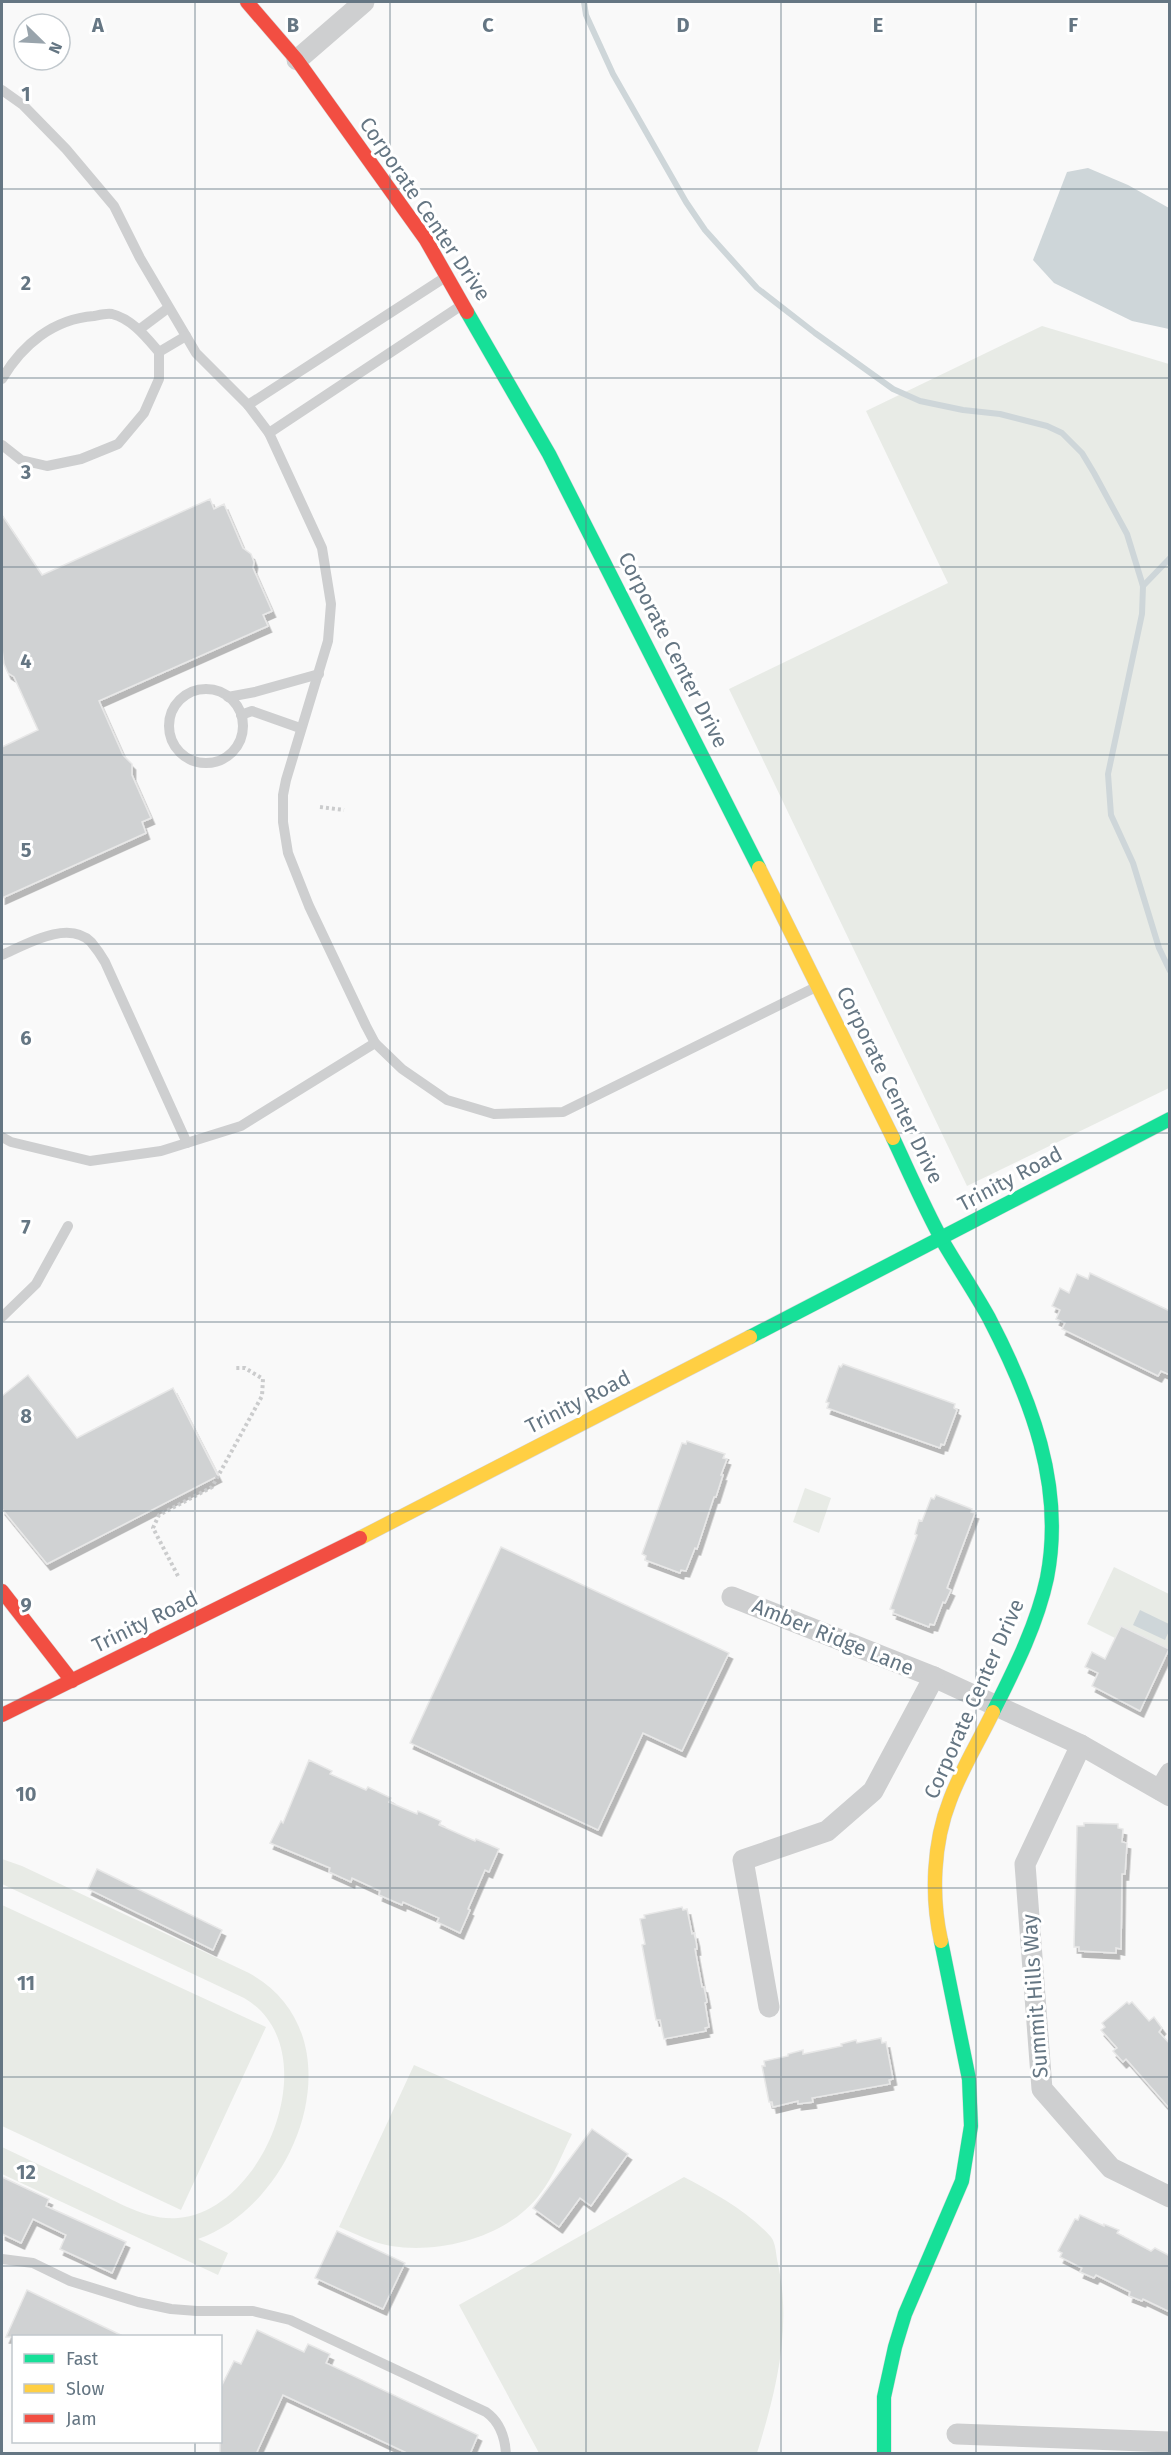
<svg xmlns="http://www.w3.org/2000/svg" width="1171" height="2455" font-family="'Fira Sans',sans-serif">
<defs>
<filter id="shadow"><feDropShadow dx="3.5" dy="6" stdDeviation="0" flood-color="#0004"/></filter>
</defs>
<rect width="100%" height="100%" fill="#f9f9f9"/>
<g fill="#e8ebe6">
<polygon points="1042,326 1169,364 1169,1088 967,1186 729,689 948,583 866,411"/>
<polygon points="805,1488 831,1498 819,1533 793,1522"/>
<polygon points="1114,1567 1169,1594 1169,1650 1121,1627 1115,1638 1087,1624"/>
<path d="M2,1859L22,1866L249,1973C360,2034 300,2203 198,2239L228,2253L218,2275L2,2174V2147C29,2160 57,2173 84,2186C113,2199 145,2221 178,2218C266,2211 329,2047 244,1998L2,1884Z"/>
<polygon points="2,1905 266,2027 181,2210 2,2126"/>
<path d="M414,2065L572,2134C562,2154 554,2176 540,2194C508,2237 441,2254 391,2246C373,2243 356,2234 339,2227Z"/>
<path d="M684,2177C713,2192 749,2212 771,2237C776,2243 776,2256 778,2264C792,2328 776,2392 757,2453H539L459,2305Z"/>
</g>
<g fill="#ced6d9">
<polygon points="1088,168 1128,185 1169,208 1169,329 1132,321 1054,283 1033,260 1067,172"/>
<polygon points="1140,1610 1169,1624 1169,1631 1165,1640 1133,1625"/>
</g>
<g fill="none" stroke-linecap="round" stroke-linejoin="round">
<g stroke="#ced6d9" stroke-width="6">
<polyline points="584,2 586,15 613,74 686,202 705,230 757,288 815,333 893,389 920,401 963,410 1000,414 1047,426 1062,433 1082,453 1094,473 1127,534 1143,586 1142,614 1108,774 1111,815 1133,863 1159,948 1170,971"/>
<polyline points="1143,586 1170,558"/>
</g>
</g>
<g fill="#d0d2d3" stroke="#e8e8e8" stroke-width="1.5" filter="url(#shadow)">
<polygon points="210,499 214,509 224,504 243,548 251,554 254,562 253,568 272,611 263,615 268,626 99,701 123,755 132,764 132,775 151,818 142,822 146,833 2,898 2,747 38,730 14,677 8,673 4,664 2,649 2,515 42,575"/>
<polygon points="1090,1273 1170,1311 1170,1375 1161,1371 1158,1376 1062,1329 1065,1323 1056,1319 1060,1310 1052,1306 1060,1288 1069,1293 1077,1274 1088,1279"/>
<polygon points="843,1364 955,1404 954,1408 957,1410 944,1445 941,1444 940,1448 827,1408 829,1403 826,1402 839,1366 841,1367"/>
<polygon points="28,1375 77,1438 173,1388 218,1476 47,1564 2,1509 2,1396"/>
<polygon points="687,1441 725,1454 723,1458 727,1459 721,1475 723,1475 716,1497 714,1497 697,1549 695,1548 686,1571 681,1570 680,1573 645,1560 646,1556 642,1554 682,1443 686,1444"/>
<polygon points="936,1495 972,1509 971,1512 975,1513 947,1588 951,1590 945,1603 943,1602 934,1625 930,1624 929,1627 893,1613 894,1610 890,1609 917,1535 915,1534 919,1520 922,1521 931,1498 934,1499"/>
<polygon points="501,1547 729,1653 682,1751 643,1733 598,1830 410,1743"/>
<polygon points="1121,1626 1169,1649 1140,1711 1092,1686 1098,1673 1085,1667 1092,1652 1105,1659"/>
<polygon points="309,1760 332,1771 330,1774 366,1790 368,1787 391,1798 389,1802 417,1814 418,1811 441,1821 439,1825 475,1841 476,1839 499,1849 489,1872 485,1870 468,1909 470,1910 460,1933 437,1922 439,1918 403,1902 402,1905 379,1895 380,1891 352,1878 351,1882 329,1872 330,1868 270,1843 281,1821 283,1823"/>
<polygon points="1084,1823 1118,1824 1118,1828 1123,1829 1122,1842 1127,1843 1125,1874 1122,1874 1121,1949 1116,1948 1116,1953 1079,1951 1079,1947 1074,1947 1077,1826 1084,1826"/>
<polygon points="97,1869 222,1930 213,1950 88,1889"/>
<polygon points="682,1907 683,1910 687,1909 692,1934 694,1933 696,1941 697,1949 695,1949 702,1987 704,1987 707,2002 705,2003 709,2027 705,2028 706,2031 664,2039 660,2020 656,2020 642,1945 645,1944 640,1919 645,1918 644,1915"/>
<polygon points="1127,2002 1129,2004 1132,2002 1149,2021 1154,2017 1162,2028 1159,2032 1170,2044 1170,2109 1126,2059 1123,2062 1113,2051 1117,2048 1101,2030 1105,2027 1102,2023"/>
<polygon points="881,2038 882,2043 886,2042 893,2079 889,2080 890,2084 812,2098 813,2102 798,2104 798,2101 773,2107 772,2102 769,2102 762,2066 765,2066 764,2061 788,2056 788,2054 803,2050 803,2054 842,2046 841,2044 856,2040 857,2043"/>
<polygon points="592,2129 628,2154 591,2206 580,2198 559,2227 533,2208"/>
<polygon points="2,2177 49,2199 46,2206 126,2242 112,2273 60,2249 66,2235 33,2219 21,2243 2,2234"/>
<polygon points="1080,2215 1104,2226 1104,2224 1119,2230 1117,2233 1151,2251 1155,2248 1170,2256 1170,2312 1143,2299 1142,2301 1129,2296 1130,2292 1096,2275 1094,2278 1080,2272 1082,2268 1060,2257 1062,2253 1058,2251 1075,2219 1078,2220"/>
<polygon points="337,2231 405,2263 383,2309 315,2278"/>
<polygon points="27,2290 125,2337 6,2337"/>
<polygon points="257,2330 304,2352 308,2344 330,2354 326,2363 478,2435 470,2454 409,2454 283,2395 256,2454 220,2454 220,2389 234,2361 241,2364"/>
</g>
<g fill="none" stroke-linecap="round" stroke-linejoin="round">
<g stroke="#d5d6d7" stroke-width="15">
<g id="fast">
<polyline points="467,312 549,454 759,868"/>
<path d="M893,1138C909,1172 924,1207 942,1240C957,1266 974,1291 989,1318C1031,1399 1065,1486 1047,1578C1037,1625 1014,1670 993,1712"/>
<polyline points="750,1337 1170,1119"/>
<polyline points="884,2454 884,2397 895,2347 905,2314 962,2181 971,2126 969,2079 941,1941"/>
</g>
</g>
<g stroke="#d5d6d7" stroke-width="15">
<g id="slow">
<polyline points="759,868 893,1138"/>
<polyline points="360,1538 750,1337"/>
<path d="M941,1941C931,1896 933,1843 950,1800C961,1770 979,1741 993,1712"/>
</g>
</g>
<g stroke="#d5d6d7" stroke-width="15">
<g id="jam">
<polyline points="247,2 297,60 426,240 467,312"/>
<polyline points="2,1591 72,1681"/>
<polyline points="2,1715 360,1538"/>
</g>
</g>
<g stroke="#cbcccd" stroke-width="4" stroke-dasharray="3 3" stroke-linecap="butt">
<polyline points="320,807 344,810"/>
<polyline points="178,1576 153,1528 159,1515 212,1487 262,1396 263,1379 245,1368 235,1368"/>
</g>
<g stroke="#cecfd0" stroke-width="10">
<polyline points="2,90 23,105 66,149 114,206 140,258 196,353 248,405 269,433 322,548 331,604 328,641 286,780 283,795 283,822 288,853 309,906 366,1026 375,1043 402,1069 447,1100 494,1114 563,1112 818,986"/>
<polyline points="140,329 168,308"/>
<polyline points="159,352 186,336"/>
<path d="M2,379C22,345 53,319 94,316C99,315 107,313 112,314C132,319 146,337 159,352V379L144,413L118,444L81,459L47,466L21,460L2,445"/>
<polyline points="248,405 444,278"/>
<polyline points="269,433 462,305"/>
<circle cx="206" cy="726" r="37"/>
<polyline points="228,697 255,692 319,674"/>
<polyline points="241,715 252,711 300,728"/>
<path d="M2,955C25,945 68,919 91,942C96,948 101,955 105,962L187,1143"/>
<polyline points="2,1137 11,1142 90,1161 161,1151 241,1126 375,1043"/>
<polyline points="2,1317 36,1284 68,1226"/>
<path d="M2,2259L33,2263L70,2281L138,2302L171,2309L197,2311H253L290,2320L486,2412C500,2422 505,2436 506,2454"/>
</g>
<g stroke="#cecfd0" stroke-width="21">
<polyline points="297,60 364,2"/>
<polyline points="732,1597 934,1677 1081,1745 1170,1796"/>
<polyline points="1081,1745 1025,1864 1042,2089 1111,2168 1170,2197"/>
<polyline points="1160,1790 1170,1773"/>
<polyline points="769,2007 743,1860 827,1831 873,1791 934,1677"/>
<polyline points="957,2434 1170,2442"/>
</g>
<use href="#fast" stroke="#16e098" stroke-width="14"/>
<use href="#slow" stroke="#ffcf43" stroke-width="14"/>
<use href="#jam" stroke="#f24e42" stroke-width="14"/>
</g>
<path fill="none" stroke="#657683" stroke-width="1.5" stroke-opacity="0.55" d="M195,2V2336M390,2V2454M586,2V2454M781,2V2454M976,2V2454M2,189H1170M2,378H1170M2,567H1170M2,755H1170M2,944H1170M2,1133H1170M2,1322H1170M2,1511H1170M2,1700H1170M2,1888H1170M2,2077H1170M2,2266H1170M195,2442V2454"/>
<g text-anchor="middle" stroke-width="6" stroke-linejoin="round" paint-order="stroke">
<g font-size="21" fill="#657683" stroke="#fff">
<text transform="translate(425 209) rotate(56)" y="7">Corporate Center Drive</text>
<text transform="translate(673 650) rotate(63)" y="7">Corporate Center Drive</text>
<text transform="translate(890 1085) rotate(64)" y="7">Corporate Center Drive</text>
<text transform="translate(1010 1179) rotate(-28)" y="7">Trinity Road</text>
<text transform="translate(578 1402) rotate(-27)" y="7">Trinity Road</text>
<text transform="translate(145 1622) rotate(-26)" y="7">Trinity Road</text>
<text transform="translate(833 1637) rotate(22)" y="7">Amber Ridge Lane</text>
<text transform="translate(974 1699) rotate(-66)" y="7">Corporate Center Drive</text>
<text transform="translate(1035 1996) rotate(-94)" y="7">Summit Hills Way</text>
</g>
</g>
<g font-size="20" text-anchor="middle" font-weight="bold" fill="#657683" stroke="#fff" stroke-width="6" stroke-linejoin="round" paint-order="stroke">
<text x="98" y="32">A</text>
<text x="293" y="32">B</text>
<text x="488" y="32">C</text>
<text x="683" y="32">D</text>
<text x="878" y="32">E</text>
<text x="1073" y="32">F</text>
<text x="26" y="101">1</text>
<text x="26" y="290">2</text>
<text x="26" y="479">3</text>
<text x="26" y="668">4</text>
<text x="26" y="857">5</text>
<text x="26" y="1045">6</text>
<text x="26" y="1234">7</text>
<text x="26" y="1423">8</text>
<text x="26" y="1612">9</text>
<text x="26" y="1801">10</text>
<text x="26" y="1990">11</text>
<text x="26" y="2179">12</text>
</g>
<rect width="1171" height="2455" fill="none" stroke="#657683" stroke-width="6"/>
<rect x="12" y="2335" width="210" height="108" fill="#ffffff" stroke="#c1c8cd" stroke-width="1.5"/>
<rect x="24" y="2354" width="30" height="9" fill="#16e098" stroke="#c1c8cd" stroke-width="1.5"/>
<text x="66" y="2365" font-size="18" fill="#657683">Fast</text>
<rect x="24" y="2384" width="30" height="9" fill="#ffcf43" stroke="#c1c8cd" stroke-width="1.5"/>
<text x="66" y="2395" font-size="18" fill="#657683">Slow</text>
<rect x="24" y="2414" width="30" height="9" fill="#f24e42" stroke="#c1c8cd" stroke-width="1.5"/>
<text x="66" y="2425" font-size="18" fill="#657683">Jam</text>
<g transform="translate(42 42) rotate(114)"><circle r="28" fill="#ffffff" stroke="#c1c8cd" stroke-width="1.5"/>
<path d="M0-4.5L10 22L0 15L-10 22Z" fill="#99a4ac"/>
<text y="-9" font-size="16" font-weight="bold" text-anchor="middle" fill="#657683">N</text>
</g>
</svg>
